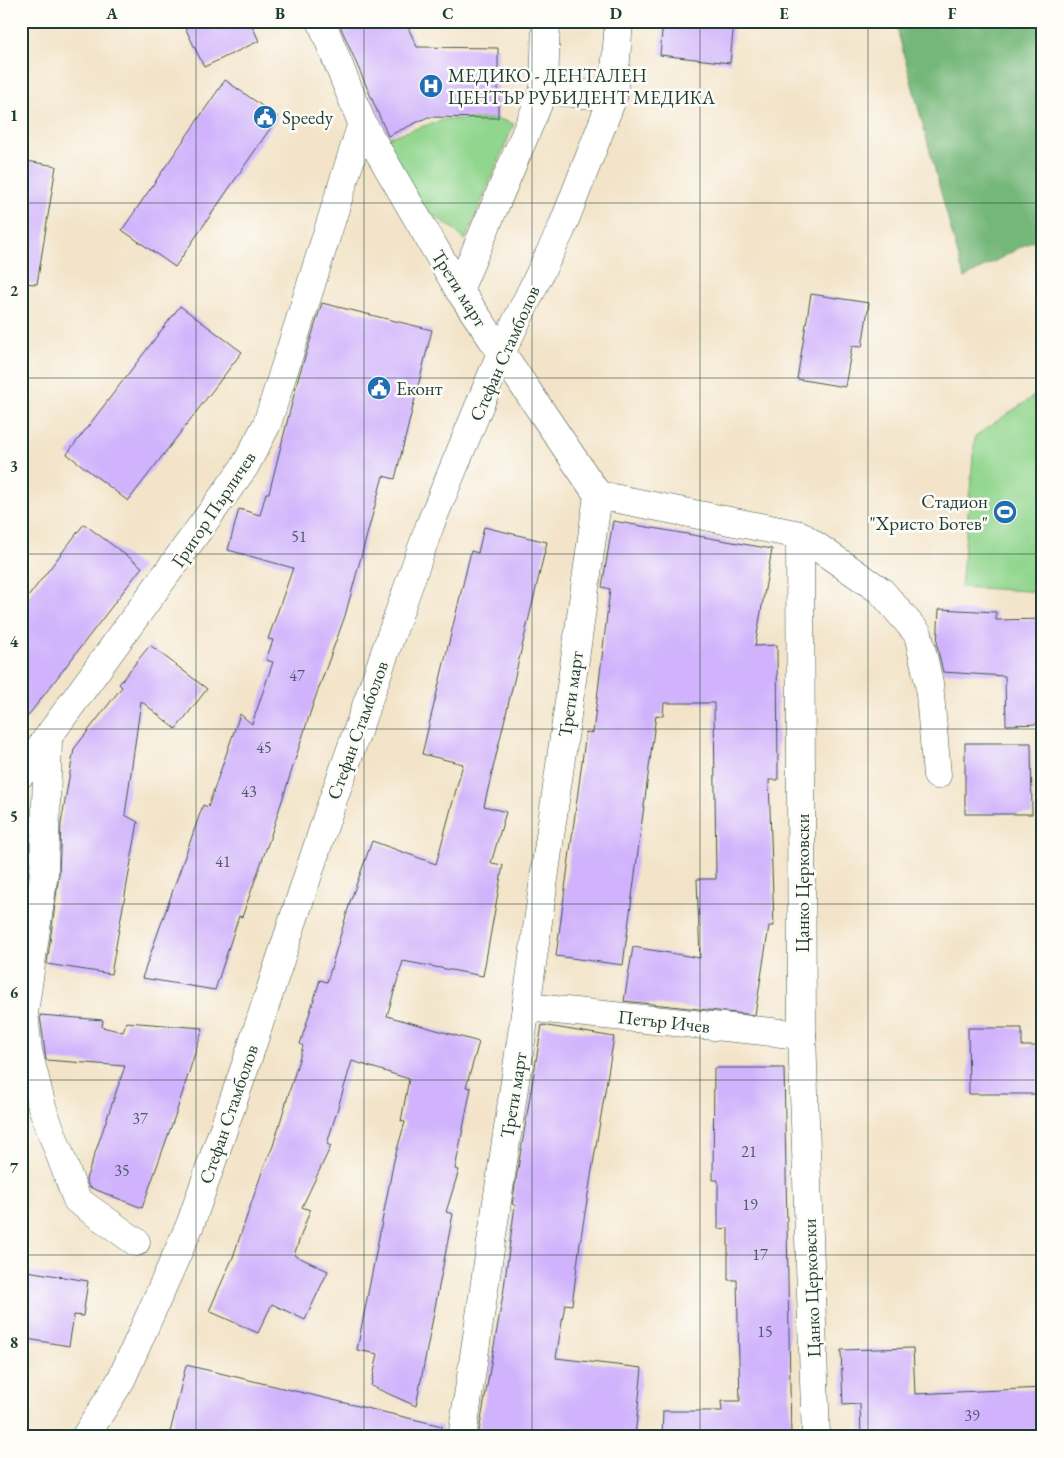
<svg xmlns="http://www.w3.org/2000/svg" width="1064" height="1458" font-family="'EB Garamond',serif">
<rect width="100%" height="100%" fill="#fdfcf7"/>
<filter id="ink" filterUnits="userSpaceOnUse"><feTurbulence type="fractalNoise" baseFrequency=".02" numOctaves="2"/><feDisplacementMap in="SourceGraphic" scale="10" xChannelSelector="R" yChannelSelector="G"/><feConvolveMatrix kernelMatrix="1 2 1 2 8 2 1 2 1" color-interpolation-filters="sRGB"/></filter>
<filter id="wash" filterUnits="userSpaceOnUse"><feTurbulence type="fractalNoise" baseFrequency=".0096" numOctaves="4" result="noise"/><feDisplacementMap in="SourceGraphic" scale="20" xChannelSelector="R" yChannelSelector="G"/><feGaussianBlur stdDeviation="1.12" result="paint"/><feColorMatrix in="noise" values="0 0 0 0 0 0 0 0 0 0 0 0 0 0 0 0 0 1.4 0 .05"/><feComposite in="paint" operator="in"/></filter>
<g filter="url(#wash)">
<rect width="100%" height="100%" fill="#f3e4c9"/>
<g fill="#91d68e" stroke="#588a61">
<polygon points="446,119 499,119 514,124 465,241 454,229 424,209 383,139"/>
<polygon points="1043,390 1043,592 961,587 975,436"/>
</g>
<polygon fill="#74b779" stroke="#4a7a56" points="895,21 1043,21 1043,235 964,278"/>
<g id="blocks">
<g fill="#d0b3fc">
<polygon points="182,21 250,21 259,41 204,67"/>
<polygon points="338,21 405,21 417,47 498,48 498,118 428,117 388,136"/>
<polygon points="663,21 734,21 730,63 660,55"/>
<polygon points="225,80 278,117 175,267 122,230"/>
<polygon points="21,160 56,166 37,284 21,283"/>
<polygon points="811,294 869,303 862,347 852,346 845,387 797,379"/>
<polygon points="322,303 432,330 395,479 383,476 345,616 313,704 270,838 242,917 239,916 215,990 142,978 203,805 208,807 240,714 252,724 273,662 266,660 273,640 268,639 293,568 228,550 239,509 260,515 266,493 269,493 298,379"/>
<polygon points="180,306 242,352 128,501 67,454"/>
<polygon points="613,521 772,549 755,646 777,645 778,780 769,780 774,926 769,926 755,1015 624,1001 633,947 700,958 697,879 716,879 714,703 664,703 663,716 656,715 623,965 556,956 586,732 593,733 610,589 602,587"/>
<polygon points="84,524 142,567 21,725 21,606"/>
<polygon points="484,527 547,542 484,806 506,812 491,863 503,865 483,976 403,961 387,1016 479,1042 466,1087 471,1088 455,1169 459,1170 446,1212 453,1214 416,1406 371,1386 378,1354 357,1350 394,1160 405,1122 401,1121 409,1079 352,1061 327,1144 331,1146 302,1207 310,1210 294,1255 328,1271 305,1320 272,1304 258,1333 209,1311 233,1257 264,1166 273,1146 303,1046 300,1044 320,980 327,982 350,902 372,841 436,864 463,764 422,754 471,551 478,553"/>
<polygon points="939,609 996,612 996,620 1043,619 1043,724 1006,725 1005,676 943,672 937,646"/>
<polygon points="150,645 207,689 176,729 141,701 125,815 138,822 111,974 47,964 59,875 61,824 74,749 122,687 119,684"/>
<polygon points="965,743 1031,743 1032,814 965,814"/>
<polygon points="40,1015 103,1020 102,1027 123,1032 126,1022 203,1028 176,1113 142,1208 89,1187 86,1179 125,1066 46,1060"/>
<polygon points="542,1025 614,1037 580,1243 572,1305 565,1304 556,1358 642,1368 635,1437 478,1437 503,1295 515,1205 512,1204"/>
<polygon points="968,1028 1022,1028 1022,1046 1043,1046 1043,1094 969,1094"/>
<polygon points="714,1068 784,1068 791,1437 662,1436 663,1411 722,1411 721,1401 740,1401 737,1280 728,1280 728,1228 718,1229 718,1180 713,1180"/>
<polygon points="21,1270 88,1281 83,1316 74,1315 69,1346 21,1338"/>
<polygon points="913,1348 915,1394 1043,1388 1043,1437 861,1437 860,1404 843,1405 841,1350"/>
<polygon points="186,1365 442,1426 441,1437 169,1437"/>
</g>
</g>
</g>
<g filter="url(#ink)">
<use href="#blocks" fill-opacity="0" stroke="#3f564a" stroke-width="1"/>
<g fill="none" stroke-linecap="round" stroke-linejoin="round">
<g stroke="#3f564a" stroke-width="29">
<g id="minor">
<polyline points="321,21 362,123 459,290 598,495 526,1007 462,1437"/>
<polyline points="544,90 613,97"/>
<polyline points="459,290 544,90 546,21"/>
<polyline points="598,495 800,535 802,1035 816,1437"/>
<polyline points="800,535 881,591 918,634 929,683 937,775"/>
<polyline points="48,739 44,873 24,1013 28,1051 42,1107 77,1200 136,1242"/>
<polyline points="21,774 245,466 267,424 362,123"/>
<polyline points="526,1007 802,1035"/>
<polyline points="85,1437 121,1380 190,1225 245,1067 328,814 430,525 501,353 561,230 613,97 619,21"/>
</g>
</g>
<use href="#minor" stroke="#fff" stroke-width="28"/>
</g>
</g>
<path fill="none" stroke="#1f3d34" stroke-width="1" stroke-opacity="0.55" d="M196,21V1437M364,21V1437M532,21V1437M700,21V1437M868,21V1437M21,203H1043M21,378H1043M21,554H1043M21,729H1043M21,904H1043M21,1080H1043M21,1255H1043"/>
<defs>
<g id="hospital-disc" transform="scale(1.25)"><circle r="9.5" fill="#1f6fb2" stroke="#fdfcf7"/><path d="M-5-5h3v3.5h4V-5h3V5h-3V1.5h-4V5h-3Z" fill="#fff"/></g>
<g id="civic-disc" transform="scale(1.25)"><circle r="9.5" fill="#1f6fb2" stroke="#fdfcf7"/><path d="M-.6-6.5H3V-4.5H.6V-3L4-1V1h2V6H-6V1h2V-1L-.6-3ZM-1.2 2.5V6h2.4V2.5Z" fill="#fff"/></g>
<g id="stadium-disc" transform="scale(1.25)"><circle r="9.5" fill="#1f6fb2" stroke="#fdfcf7"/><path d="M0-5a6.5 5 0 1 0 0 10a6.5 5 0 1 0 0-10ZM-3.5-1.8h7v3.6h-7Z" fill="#fff"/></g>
</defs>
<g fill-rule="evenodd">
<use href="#hospital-disc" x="431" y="86"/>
<use href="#civic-disc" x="265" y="117"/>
<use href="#civic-disc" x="379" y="388"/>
<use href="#stadium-disc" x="1005" y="512"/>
</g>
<g text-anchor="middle" stroke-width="5" stroke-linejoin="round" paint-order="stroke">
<g font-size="16" fill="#4b5a66">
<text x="299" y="542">51</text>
<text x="297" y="681">47</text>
<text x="264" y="753">45</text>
<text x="249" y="797">43</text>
<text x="223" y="867">41</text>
<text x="140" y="1124">37</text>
<text x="749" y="1157">21</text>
<text x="122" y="1176">35</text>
<text x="750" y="1210">19</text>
<text x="760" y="1260">17</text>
<text x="765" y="1337">15</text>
<text x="972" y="1421">39</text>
</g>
<g font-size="19" fill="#1f3d34" stroke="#fdfcf7" text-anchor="start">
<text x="448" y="82">МЕДИКО - ДЕНТАЛЕН<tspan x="448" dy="22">ЦЕНТЪР РУБИДЕНТ МЕДИКА</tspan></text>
<text x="282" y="124">Speedy</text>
<text x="396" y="395">Еконт</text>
<text x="988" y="508" text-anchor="end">Стадион<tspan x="988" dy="22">"Христо Ботев"</tspan></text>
</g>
<g font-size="19" fill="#1f3d34" stroke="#fdfcf7">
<text transform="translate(460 288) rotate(58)" y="7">Трети март</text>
<text transform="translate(504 353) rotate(-66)" y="7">Стефан Стамболов</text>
<text transform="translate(213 509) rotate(-56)" y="7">Григор Пърличев</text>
<text transform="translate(570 694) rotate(-82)" y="7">Трети март</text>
<text transform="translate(357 730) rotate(-70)" y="7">Стефан Стамболов</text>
<text transform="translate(802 883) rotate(-90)" y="7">Цанко Церковски</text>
<text transform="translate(664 1021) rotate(6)" y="7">Петър Ичев</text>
<text transform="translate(513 1095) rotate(-81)" y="7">Трети март</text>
<text transform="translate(228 1114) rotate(-71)" y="7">Стефан Стамболов</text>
<text transform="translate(811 1288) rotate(-92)" y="7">Цанко Церковски</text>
</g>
</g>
<rect width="1064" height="1458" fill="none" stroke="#fdfcf7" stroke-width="55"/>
<rect x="28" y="28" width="1008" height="1402" fill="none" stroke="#1f3d34" stroke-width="2"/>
<g font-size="16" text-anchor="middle" font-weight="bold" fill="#1f3d34">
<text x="112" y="19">A</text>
<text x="280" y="19">B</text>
<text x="448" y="19">C</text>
<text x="616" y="19">D</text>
<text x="784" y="19">E</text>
<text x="952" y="19">F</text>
<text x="14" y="121">1</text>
<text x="14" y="296">2</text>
<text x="14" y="472">3</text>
<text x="14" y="647">4</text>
<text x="14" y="822">5</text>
<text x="14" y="998">6</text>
<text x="14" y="1173">7</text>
<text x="14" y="1348">8</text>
</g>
</svg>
